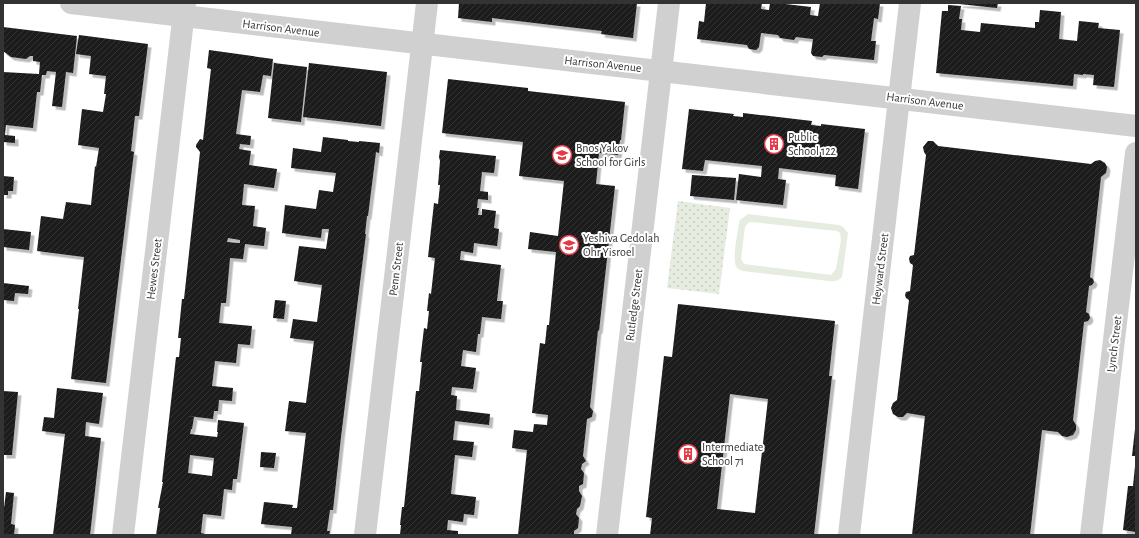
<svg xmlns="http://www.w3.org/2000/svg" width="1139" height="538" font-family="'Alegreya Sans',sans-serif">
<defs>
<pattern id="grass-dots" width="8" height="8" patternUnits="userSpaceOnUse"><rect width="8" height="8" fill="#e6ecdf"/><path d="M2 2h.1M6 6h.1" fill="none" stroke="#c6cbc0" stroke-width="1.8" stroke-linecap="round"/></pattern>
<pattern id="building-hatch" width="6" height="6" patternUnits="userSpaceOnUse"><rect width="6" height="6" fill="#1a1a1a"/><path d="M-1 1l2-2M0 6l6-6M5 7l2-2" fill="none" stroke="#333"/></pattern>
<filter id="shadow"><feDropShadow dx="3.5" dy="3.5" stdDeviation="0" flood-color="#0004"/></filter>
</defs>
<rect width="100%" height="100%" fill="#fff"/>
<polygon fill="url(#grass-dots)" points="678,201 730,208 719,294 667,288"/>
<path fill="#e6ecdf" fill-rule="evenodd" d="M748,214L839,225L843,227L848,233L842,277C838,281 835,282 829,281L743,271C740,270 737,269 736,266C732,258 738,232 739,223L740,220ZM751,222L837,231L840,233L841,240L836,269L831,275L744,264L741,259L745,227L748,223Z"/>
<g fill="url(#building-hatch)" fill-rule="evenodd" filter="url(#shadow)">
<polygon points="459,3 637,3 633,38 601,34 602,31 492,18 492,22 458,18"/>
<polygon points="706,3 762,3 761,9 769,10 770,3 777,3 811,7 810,15 818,16 820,3 880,3 878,19 874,18 871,41 876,41 874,60 824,55 822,57 813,56 811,53 813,39 796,37 794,40 780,38 778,35 761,33 759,47 756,50 749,49 747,45 697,39 699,21 704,22"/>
<polygon points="959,3 998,3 997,8 959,4"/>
<polygon points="948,5 961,6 959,19 962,19 961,30 980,32 981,23 1035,28 1035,22 1039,22 1040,10 1061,12 1059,39 1077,41 1079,21 1099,23 1098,28 1120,30 1114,87 1093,85 1094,75 1083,74 1083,75 1074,74 1073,86 936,73 942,11 948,11"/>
<polygon points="3,27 77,36 73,73 66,72 62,107 52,106 56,72 47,71 46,75 42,75 40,92 37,92 33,128 6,125 5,135 15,136 15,143 3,142 3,72 39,74 40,62 33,61 33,56 30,56 26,59 11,57 3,51"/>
<polygon points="79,35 148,44 139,116 135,116 131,151 134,152 106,383 71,379 79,309 78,309 84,257 37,251 41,216 63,219 66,202 91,205 95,166 96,167 99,148 78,145 82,109 103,112 106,94 104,94 106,76 89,74 91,56 76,54"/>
<path d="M209,50L273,59L271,76L263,75L260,92L242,90L236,134L251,136L250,145L240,144L239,149L251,151L249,165L277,169L274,188L244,184L242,205L255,206L253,226L266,228L264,246L245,244L243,259L230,258L226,303H221L219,323L252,326L250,345L238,344L236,363L215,361L212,386L233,388L232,401L219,400L218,411H214L213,419L188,416L194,417L192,429H191L190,434L217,437L218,432H217L218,420L244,423L237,479H233L232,490L224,489L221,516L203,514L201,533L205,534V535H156L160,508H158L163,482H162L176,357H179L181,338H178L180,319L182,299H184L200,152L196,147V145L200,139L203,140L209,86L211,69L207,68ZM228,238L240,240V243L227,242ZM190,455L214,458L212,476L188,473Z"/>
<polygon points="274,63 307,67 301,122 268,118"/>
<polygon points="309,63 387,72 381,126 303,117"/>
<polygon points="448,79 528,88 528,91 625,102 621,140 620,140 618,155 599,153 596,184 615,186 599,331 598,330 590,407 593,411 592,417 587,419 583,456 586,461 582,464 581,469 584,473 583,484 579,486 579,491 582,496 580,506 577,509 576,514 579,518 578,528 574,531 574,535 518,535 527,450 512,448 514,430 533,432 534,424 547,425 548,415 532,413 540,343 545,344 547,325 549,325 556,252 528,249 530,232 558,236 564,181 519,176 523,142 442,133"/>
<polygon points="689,109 734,114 733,116 743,117 743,113 812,121 811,125 821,126 821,124 865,129 858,189 835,186 836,175 779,168 778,179 786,180 783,205 736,200 739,174 761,177 762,166 705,160 703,171 682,169"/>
<polygon points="323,137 348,140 348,141 359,142 359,141 380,143 379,153 376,152 368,216 367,216 365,234 366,234 341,437 333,510 330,510 327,531 330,531 329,535 291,535 292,527 261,524 264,502 293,505 292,508 297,508 306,433 285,431 289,401 306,403 314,341 290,338 293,319 317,322 322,285 294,281 299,246 326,249 329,229 322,229 321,238 282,233 285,205 316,209 319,190 333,192 336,173 291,168 293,148 321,152"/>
<polygon points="928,141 933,141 938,146 1091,164 1095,161 1100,160 1105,163 1107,167 1106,173 1101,177 1090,277 1093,279 1094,282 1092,285 1089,286 1086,312 1089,314 1090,318 1088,321 1084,322 1073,420 1076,425 1076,430 1073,435 1067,437 1062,436 1058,432 1042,430 1030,535 912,535 925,416 907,413 903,417 898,417 893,414 891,408 893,403 897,400 909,300 906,298 905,295 906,292 910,291 913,265 910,263 909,259 910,256 914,255 926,155 924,152 923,147"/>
<polygon points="440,150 496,156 494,173 482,172 480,191 488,192 488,200 478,199 477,208 479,208 478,215 482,215 482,209 496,211 494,228 499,229 497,246 474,243 473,253 461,251 460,260 501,265 497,301 503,301 501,319 482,317 480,334 478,334 476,352 463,350 461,366 476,368 473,389 452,387 451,395 457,396 456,410 490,414 489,425 455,421 453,440 474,442 472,457 455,455 451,494 476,497 474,515 464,514 463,522 448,520 447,530 458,531 458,535 400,535 401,525 400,525 402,507 404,507 416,391 419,391 422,362 420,362 424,328 427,329 429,311 427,311 429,293 431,294 435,258 428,257 434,203 438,204 440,185 438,185 440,161 439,157"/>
<polygon points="692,175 736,178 734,200 690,196"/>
<polygon points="3,176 14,177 13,191 8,191 8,195 3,195"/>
<polygon points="3,229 31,232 29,250 3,247"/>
<polygon points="3,283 29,286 28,294 15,293 14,301 3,300"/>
<polygon points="275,300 286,301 284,319 273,318"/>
<path d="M678,304L835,321L829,376H832L814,535H650L652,518L646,517L664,356L672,357ZM730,394L768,399L755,513L717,509Z"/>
<polygon points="57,388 103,393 99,424 86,422 85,436 101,438 90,535 53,535 65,434 42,431 44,417 54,418"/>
<polygon points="3,391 18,392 12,455 3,455"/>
<polygon points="1135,429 1136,429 1136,456 1132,456"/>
<polygon points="261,452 276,453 274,468 260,467"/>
<polygon points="1135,466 1136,466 1136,532 1123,530 1128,486 1133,486"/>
<polygon points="6,492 14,493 11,524 15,525 14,535 3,535 3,516"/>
</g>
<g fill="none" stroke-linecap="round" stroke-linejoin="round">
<g stroke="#d0d0d0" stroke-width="22">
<polyline points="71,3 1136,126"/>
<polyline points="123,535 185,3"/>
<polyline points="365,535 427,3"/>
<polyline points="607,535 669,3"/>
<polyline points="849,535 910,3"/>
<polyline points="1091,535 1136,153"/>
</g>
</g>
<defs>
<g id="building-ring" transform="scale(1)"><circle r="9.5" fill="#fff" stroke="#e63946" stroke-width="1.5"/><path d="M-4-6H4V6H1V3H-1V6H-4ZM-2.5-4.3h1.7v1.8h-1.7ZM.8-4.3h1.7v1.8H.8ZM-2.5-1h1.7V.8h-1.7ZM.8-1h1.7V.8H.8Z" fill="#e63946"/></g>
<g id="school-ring" transform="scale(1)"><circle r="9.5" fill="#fff" stroke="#e63946" stroke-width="1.5"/><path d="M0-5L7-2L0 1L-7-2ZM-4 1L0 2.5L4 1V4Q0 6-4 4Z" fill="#e63946"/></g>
</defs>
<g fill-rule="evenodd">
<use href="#building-ring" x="774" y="144"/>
<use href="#school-ring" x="562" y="155"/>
<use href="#school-ring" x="569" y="245"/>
<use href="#building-ring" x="688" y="454"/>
</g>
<g text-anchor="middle" stroke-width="4" stroke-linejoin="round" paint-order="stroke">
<g font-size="12" fill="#333" stroke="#fff">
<text transform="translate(281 28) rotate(7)" y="4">Harrison Avenue</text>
<text transform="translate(603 64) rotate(6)" y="4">Harrison Avenue</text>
<text transform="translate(925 101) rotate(7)" y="4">Harrison Avenue</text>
<text transform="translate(154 269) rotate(-83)" y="4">Hewes Street</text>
<text transform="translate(396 269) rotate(-83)" y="4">Penn Street</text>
<text transform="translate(880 269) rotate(-83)" y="4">Heyward Street</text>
<text transform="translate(634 305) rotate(-83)" y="4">Rutledge Street</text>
<text transform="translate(1114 344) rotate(-83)" y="4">Lynch Street</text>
</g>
<g font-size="12" fill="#333" stroke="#fff" text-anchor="start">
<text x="788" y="141">Public<tspan x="788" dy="14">School 122</tspan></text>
<text x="576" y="152">Bnos Yakov<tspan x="576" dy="14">School for Girls</tspan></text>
<text x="583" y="242">Yeshiva Gedolah<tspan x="583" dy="14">Ohr Yisroel</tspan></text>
<text x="702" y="451">Intermediate<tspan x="702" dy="14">School 71</tspan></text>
</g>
</g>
<rect width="1139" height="538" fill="none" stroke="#333333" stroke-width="8"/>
</svg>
